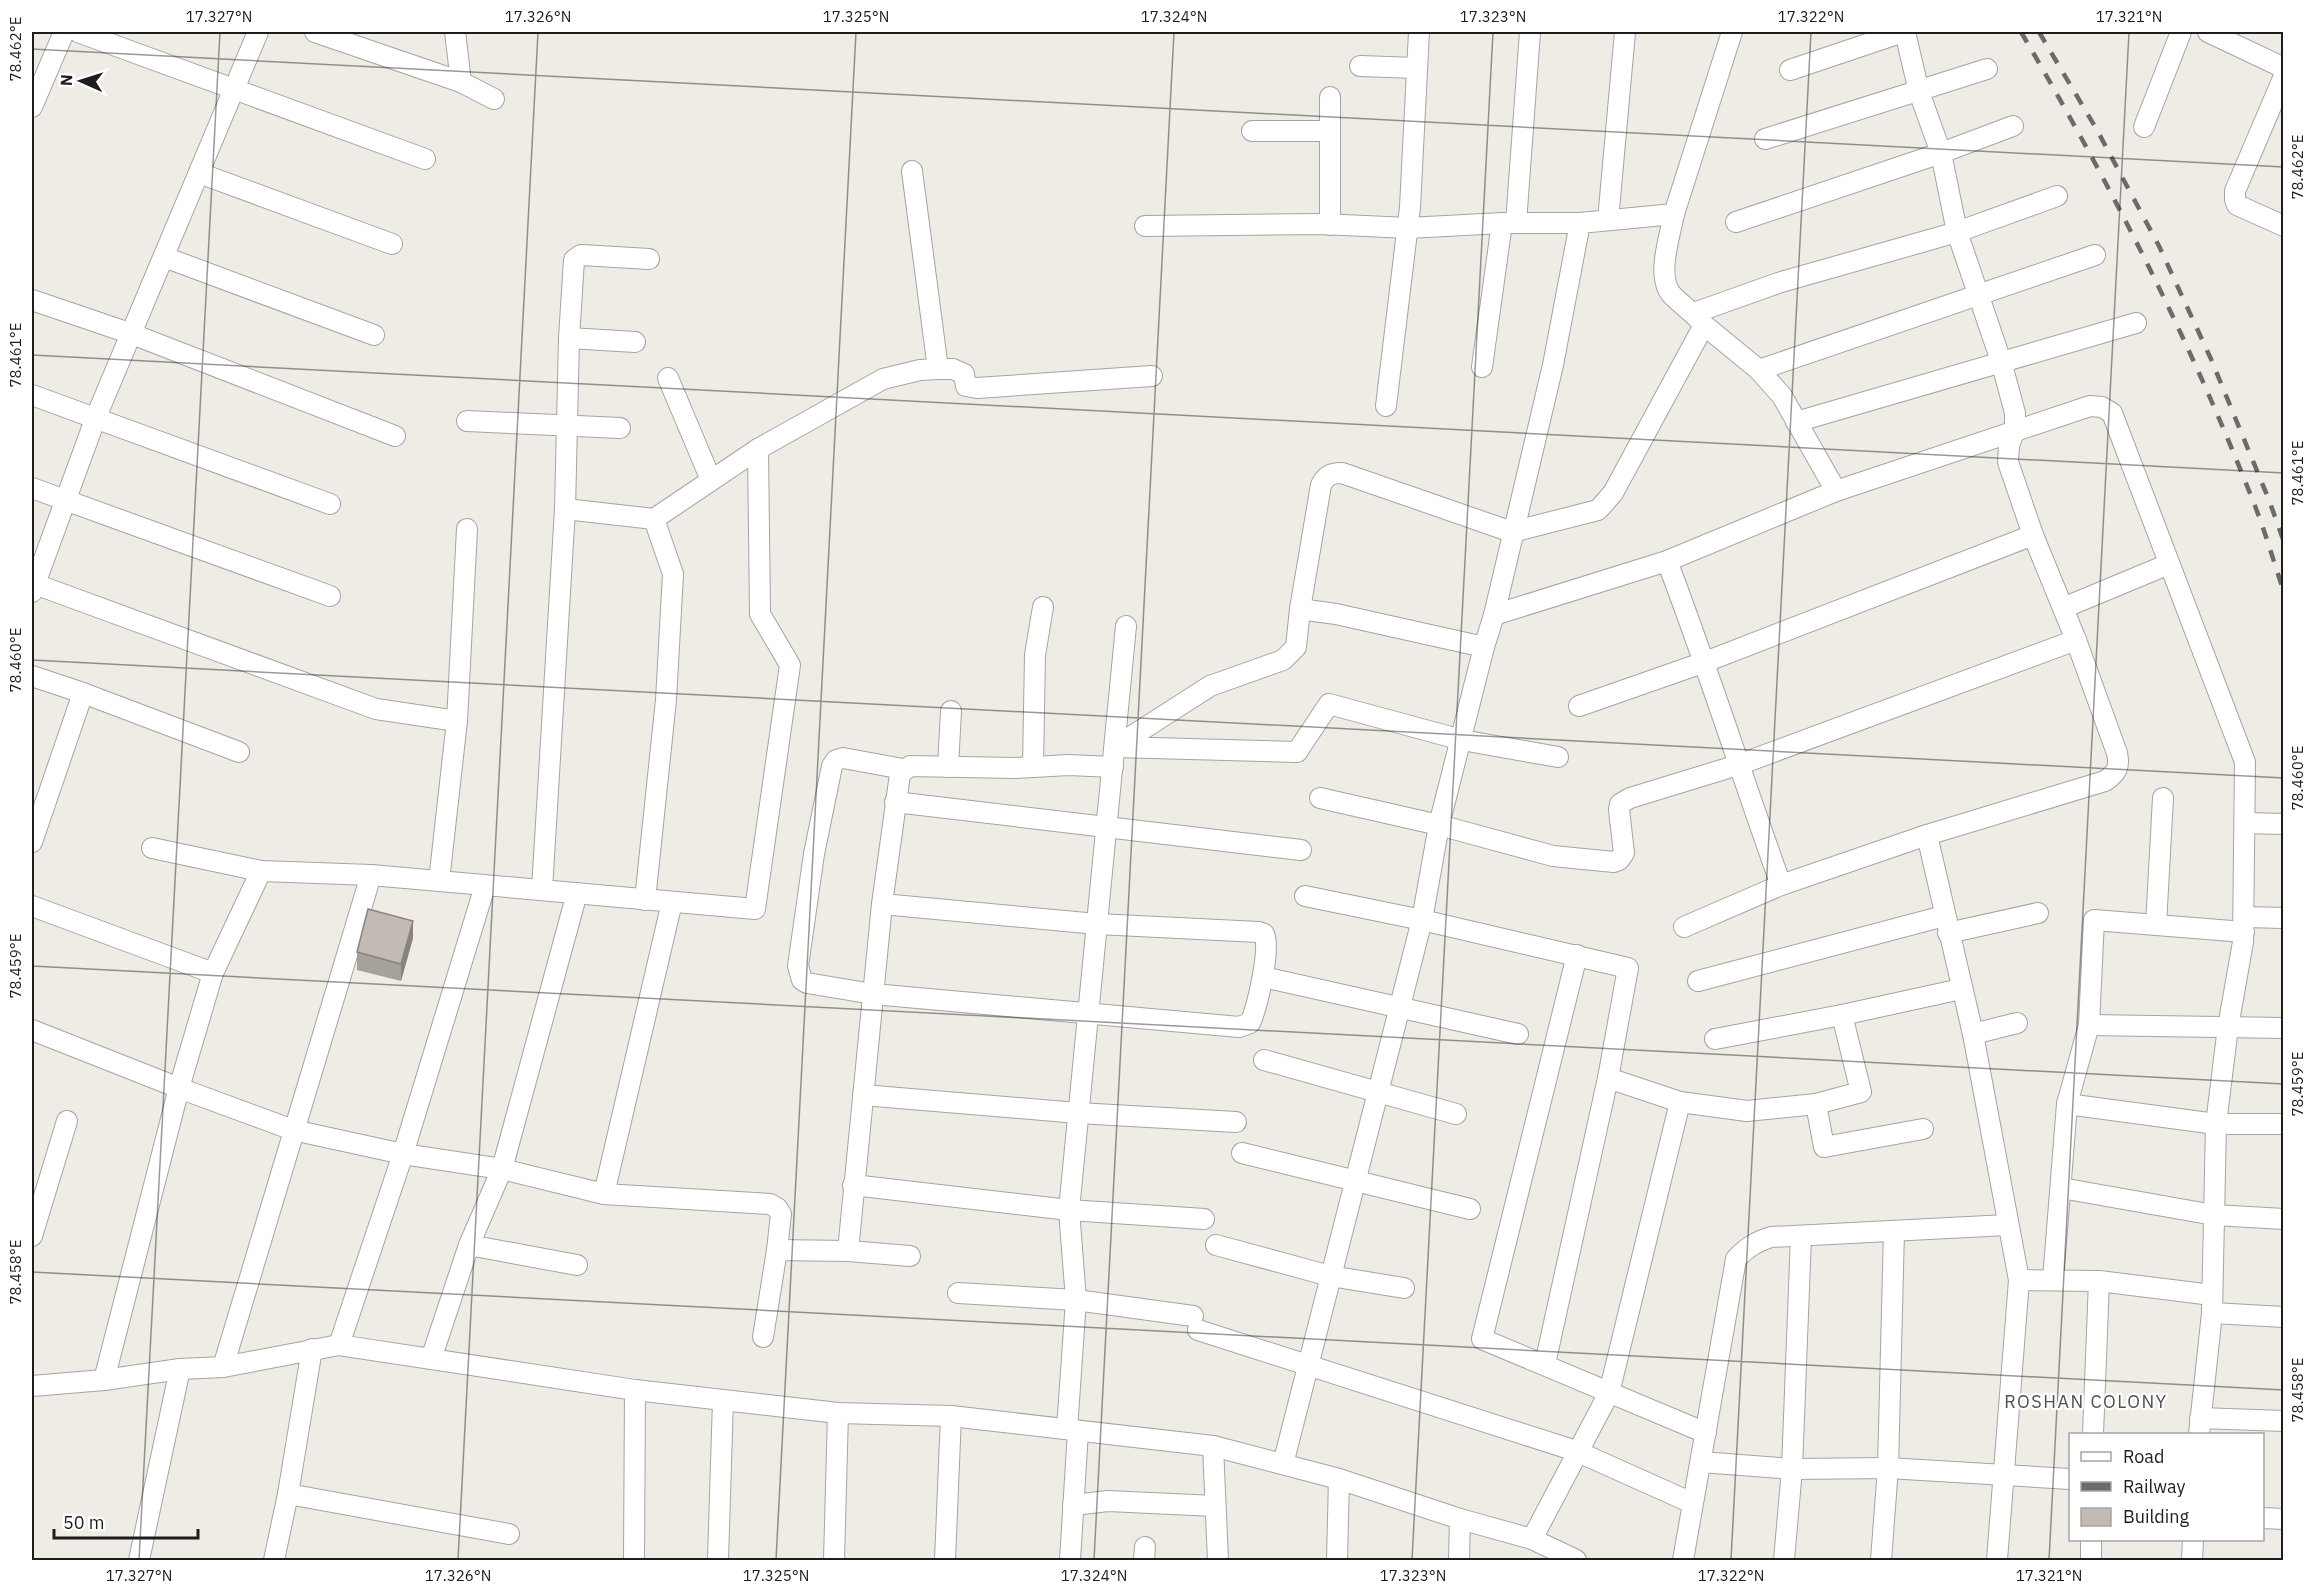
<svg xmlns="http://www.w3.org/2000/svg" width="2315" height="1592" font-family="'IBM Plex Sans',sans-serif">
<rect width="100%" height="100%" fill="#eeece4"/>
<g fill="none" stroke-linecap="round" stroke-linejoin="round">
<g stroke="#a4a4a4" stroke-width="22">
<g id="minor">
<polyline points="78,32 425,159"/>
<polyline points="315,32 461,82 494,99"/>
<polyline points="455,32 461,82"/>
<polyline points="2208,32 2284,68"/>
<polyline points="1360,66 1417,68"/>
<polyline points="1790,70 1903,32"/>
<polyline points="2284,76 2235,191 2235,200 2237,205 2284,226"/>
<polyline points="1330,97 1330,225"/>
<polyline points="32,107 64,32"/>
<polyline points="2144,127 2181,32"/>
<polyline points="1252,131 1330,131"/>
<polyline points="1765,139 1987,69"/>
<polyline points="912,171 938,369"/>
<polyline points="199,173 392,244"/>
<polyline points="1608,220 1625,32"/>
<polyline points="1736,222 1941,153 2013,126"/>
<polyline points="1516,223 1530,32"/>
<polyline points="1145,226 1322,224 1408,228 1502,223 1580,223"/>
<polyline points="164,257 374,335"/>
<polyline points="32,300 132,334 395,436"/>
<polyline points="1694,313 1778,283 1957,232 2057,196"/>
<polyline points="1704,325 1759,370 1782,396 1836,491"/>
<polyline points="569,338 635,342"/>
<polyline points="1482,367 1502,223"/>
<polyline points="1759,370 2095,255"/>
<polyline points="668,378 711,480"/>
<polyline points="32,395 330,504"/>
<polyline points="1386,406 1410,207 1419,32"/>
<polyline points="467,421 620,428"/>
<polyline points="1796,422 2136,323"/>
<polyline points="32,488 330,596"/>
<polyline points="565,509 569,338 574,260 581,255 649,259"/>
<path d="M1667,561C1708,668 1742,777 1781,885"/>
<polyline points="32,583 376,709 457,721"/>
<polyline points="32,592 96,417 258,32"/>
<polyline points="2063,608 2169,564"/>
<path d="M1300,609L1321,485C1326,476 1330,473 1342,473L1512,532L1598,510L1613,493L1704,325C1695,314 1683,306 1673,296C1655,279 1670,236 1674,214"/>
<polyline points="1494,615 1667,561 1836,491 2090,406 2102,407 2112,413 2245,762 2243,942 2228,1027 2216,1124 2212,1313 2199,1434"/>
<polyline points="32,676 83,693 239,752"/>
<polyline points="1579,706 1705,662 2033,535"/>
<polyline points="1115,747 1297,752 1329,704 1462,740 1558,757"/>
<polyline points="1115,747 1210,686 1283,660 1296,647 1300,609 1336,614 1484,647"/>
<polyline points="948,767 951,711"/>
<polyline points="1033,767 1035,655 1043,607"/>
<polyline points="1320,798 1439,825 1553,856 1614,862 1619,860 1624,853 1619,810 1620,804 1630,798 1738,765 2076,640"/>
<polyline points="895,802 1301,850"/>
<polyline points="2245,823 2284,824"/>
<polyline points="1927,835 1973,1034 2019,1280 1997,1560"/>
<polyline points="32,842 83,693"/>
<polyline points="152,848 261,871 371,875 755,909 790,665 760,614 758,449 883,379 920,370 938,369 953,369 964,374 966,386 977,388 1152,376"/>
<polyline points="439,881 457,721 467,529"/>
<polyline points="542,890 565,509 654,519 758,449"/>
<polyline points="1305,896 1422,920 1628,968 1608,1078 1545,1364"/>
<polyline points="645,900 666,700 673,574 654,519"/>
<path d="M882,904L1097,924L1259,932L1264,934C1271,949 1257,1008 1250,1023L1239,1027L873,994L807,983L802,980L798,966L814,854L832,766L836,760L843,758L903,769"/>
<polyline points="32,906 213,973"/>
<polyline points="2244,917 2284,918"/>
<polyline points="2156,925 2163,798"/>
<path d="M1684,927L1781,885L1927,835L2105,781C2117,773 2120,767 2117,753L2076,640L2033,535L2008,462L2009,445L2015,430V413L2001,361L1957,232L1941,153L1919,92L1905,32"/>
<polyline points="1948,933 2038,913"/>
<polyline points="1577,955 1482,1339 1706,1433"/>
<polyline points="1263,977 1518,1034"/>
<polyline points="1698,981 1944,916"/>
<polyline points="2089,1025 2284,1028"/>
<polyline points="32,1030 179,1088 293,1130 403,1154 502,1169 604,1194 770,1204 777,1208 781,1214 777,1250"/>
<polyline points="1973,1034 2017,1023"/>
<polyline points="1715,1039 1842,1015 1961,989"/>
<polyline points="1264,1060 1456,1114"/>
<polyline points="1608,1078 1680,1102 1747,1111 1816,1104 1861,1092 1842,1015"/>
<polyline points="863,1095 1078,1113 1236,1122"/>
<polyline points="1816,1104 1824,1147 1923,1129"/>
<polyline points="2067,1104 2216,1124 2284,1124"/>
<polyline points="1242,1153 1470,1209"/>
<polyline points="853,1185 1069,1210 1204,1219"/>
<polyline points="2061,1188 2214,1215 2284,1219"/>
<polyline points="604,1194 672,902"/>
<polyline points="32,1236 67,1121"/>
<polyline points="469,1245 577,1265"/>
<polyline points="1216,1245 1330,1276 1404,1288"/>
<polyline points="848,1251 882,904 900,774 910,766 1015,768 1069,765 1113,767"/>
<polyline points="2019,1280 2099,1281 2093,1434"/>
<polyline points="2053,1280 2067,1104 2089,1025 2094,920 2244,932"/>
<polyline points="2099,1281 2212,1295"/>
<polyline points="958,1293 1076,1300 1193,1316"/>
<polyline points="2212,1313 2284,1317"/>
<polyline points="1198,1330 1576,1451 1692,1503"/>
<polyline points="763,1337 777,1250 848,1251 910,1256"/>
<polyline points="339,1345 403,1154 485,886"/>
<polyline points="431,1359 469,1245 502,1169 577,893"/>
<polyline points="223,1367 371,875"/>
<polyline points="104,1380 179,1088 213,973 261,871"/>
<polyline points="32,1386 104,1380 180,1369 223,1367 339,1345 635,1390 838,1413 951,1416 1213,1446 1339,1479 1460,1519 1532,1539 1576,1560"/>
<polyline points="2200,1418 2284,1421"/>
<polyline points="1067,1429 1076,1300 1069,1210 1126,626"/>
<polyline points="1213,1446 1218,1560"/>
<polyline points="1701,1462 1792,1469 1888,1468 2070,1479"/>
<polyline points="1283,1464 1422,920 1439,825 1484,647 1494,615 1553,365 1580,223 1674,214 1732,32"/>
<polyline points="288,1494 509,1534"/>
<polyline points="1073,1505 1108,1501 1215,1506"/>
<polyline points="2262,1518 2284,1519"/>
<polyline points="1532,1539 1609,1393 1680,1102"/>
<polyline points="2091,1540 2091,1560"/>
<polyline points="139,1560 180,1369"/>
<polyline points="274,1560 288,1494 312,1349"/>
<polyline points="634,1560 635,1390"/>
<polyline points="718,1560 723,1400"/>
<polyline points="834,1560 838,1413"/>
<polyline points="945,1560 951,1416"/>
<polyline points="1070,1560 1078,1431"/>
<polyline points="1144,1560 1145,1547"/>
<polyline points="1337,1560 1339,1479"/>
<polyline points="1459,1560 1460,1519"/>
<path d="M1683,1560L1736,1259C1747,1247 1756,1242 1771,1237L2007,1225"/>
<polyline points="1784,1560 1792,1469 1801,1236"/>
<polyline points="1881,1560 1888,1468 1894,1231"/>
<polyline points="2192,1560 2193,1540"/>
</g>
</g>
<use href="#minor" stroke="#fff" stroke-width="20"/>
<g stroke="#6b6b6b" stroke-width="4.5" stroke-dasharray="12 12" stroke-linecap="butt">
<path d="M2021,32C2111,185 2190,340 2255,506C2266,534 2274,563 2284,592"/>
<polyline points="2039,32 2097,130 2159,246 2211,359 2269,500 2284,542"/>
</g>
</g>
<polygon fill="#a7a19b" points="413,938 401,981 357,970 357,952"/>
<polygon fill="#88837e" points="413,921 413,938 401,981 401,964"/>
<polygon fill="#c2bbb4" stroke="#88837e" stroke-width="1.5" points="368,909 413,921 401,964 357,952"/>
<path fill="none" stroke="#1d1d1d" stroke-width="1.5" stroke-opacity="0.45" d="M32,49L2284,167M32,355L2284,473M32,660L2284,778M32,966L2284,1084M32,1272L2284,1390M139,1560L220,32M458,1560L538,32M776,1560L856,32M1094,1560L1174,32M1412,1560L1493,32M1731,1560L1811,32M2049,1560L2129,32"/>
<g text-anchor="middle" stroke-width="4.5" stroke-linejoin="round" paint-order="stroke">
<g font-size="18" letter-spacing="1.5" fill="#505050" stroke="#fff">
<text x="2086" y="1408">ROSHAN COLONY</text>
</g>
</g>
<rect width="2315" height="1592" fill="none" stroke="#ffffff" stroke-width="66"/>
<rect x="2069" y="1433" width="195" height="108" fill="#ffffff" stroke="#a5a5a5" stroke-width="1.5"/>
<rect x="2081" y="1452" width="30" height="9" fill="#ffffff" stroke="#a5a5a5" stroke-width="1.5"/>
<text x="2123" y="1463" font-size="18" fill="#1d1d1d">Road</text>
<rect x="2081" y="1482" width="30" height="9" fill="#6b6b6b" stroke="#a5a5a5" stroke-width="1.5"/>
<text x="2123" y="1493" font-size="18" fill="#1d1d1d">Railway</text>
<rect x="2081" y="1508" width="30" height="18" fill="#c2bbb4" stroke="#a5a5a5" stroke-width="1.5"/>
<text x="2123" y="1523" font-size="18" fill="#1d1d1d">Building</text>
<g transform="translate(81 81) rotate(273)" stroke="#ffffff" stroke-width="4.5" paint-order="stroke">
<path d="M0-4.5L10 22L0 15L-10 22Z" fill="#1d1d1d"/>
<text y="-9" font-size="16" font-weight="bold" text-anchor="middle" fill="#1d1d1d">N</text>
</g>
<path d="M54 1529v9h144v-9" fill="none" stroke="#1d1d1d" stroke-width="3"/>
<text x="63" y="1529" font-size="18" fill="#1d1d1d" stroke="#ffffff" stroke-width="4.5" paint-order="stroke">50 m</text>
<rect x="33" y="33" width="2249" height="1526" fill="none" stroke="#1d1d1d" stroke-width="2"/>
<g font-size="15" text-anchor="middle" fill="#1d1d1d">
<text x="219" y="22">17.327°N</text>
<text x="538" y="22">17.326°N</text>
<text x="856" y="22">17.325°N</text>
<text x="1174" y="22">17.324°N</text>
<text x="1493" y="22">17.323°N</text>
<text x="1811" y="22">17.322°N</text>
<text x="2129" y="22">17.321°N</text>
<text transform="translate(16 49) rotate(-90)" y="5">78.462°E</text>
<text transform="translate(2298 167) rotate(-90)" y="5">78.462°E</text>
<text transform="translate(16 355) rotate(-90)" y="5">78.461°E</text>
<text transform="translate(2298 473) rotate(-90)" y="5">78.461°E</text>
<text transform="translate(16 660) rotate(-90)" y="5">78.460°E</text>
<text transform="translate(2298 778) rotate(-90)" y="5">78.460°E</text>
<text transform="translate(16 966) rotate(-90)" y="5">78.459°E</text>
<text transform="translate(2298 1084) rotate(-90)" y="5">78.459°E</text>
<text transform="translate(16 1272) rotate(-90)" y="5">78.458°E</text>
<text transform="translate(2298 1390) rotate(-90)" y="5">78.458°E</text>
<text x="139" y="1581">17.327°N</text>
<text x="458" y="1581">17.326°N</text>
<text x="776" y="1581">17.325°N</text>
<text x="1094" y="1581">17.324°N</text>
<text x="1413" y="1581">17.323°N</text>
<text x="1731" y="1581">17.322°N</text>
<text x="2049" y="1581">17.321°N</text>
</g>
</svg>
